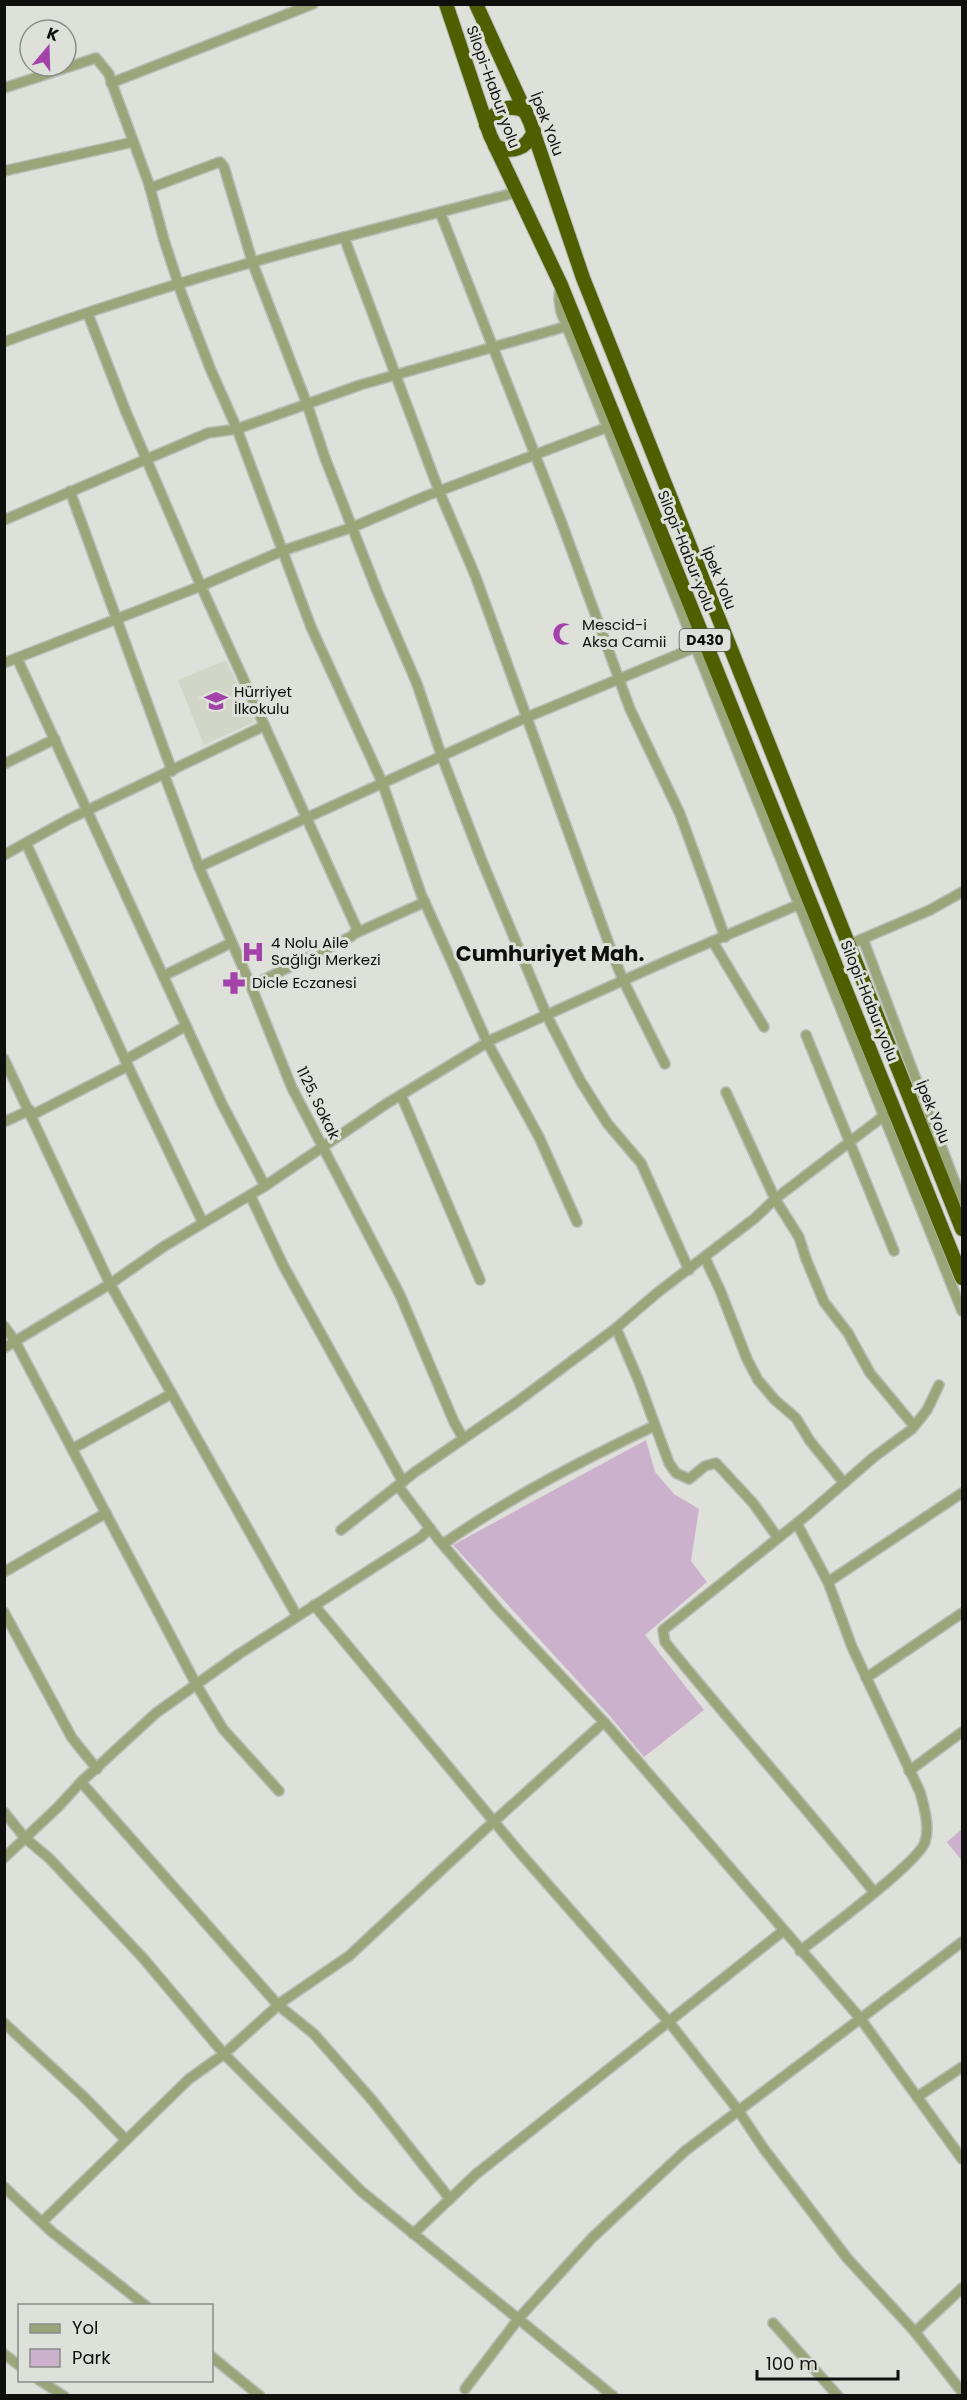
<svg xmlns="http://www.w3.org/2000/svg" width="967" height="2400" font-family="Poppins,sans-serif">
<rect width="100%" height="100%" fill="#dee0da"/>
<polygon fill="#d2d6c8" points="226,660 255,722 204,745 178,680"/>
<g fill="#ccb1cc">
<polygon points="646,1440 655,1472 674,1494 699,1509 691,1561 707,1582 645,1635 704,1710 644,1757 610,1716 453,1545"/>
<polygon points="962,1829 962,1861 947,1842"/>
</g>
<g fill="none" stroke-linecap="round" stroke-linejoin="round">
<g stroke="#b9bbb5" stroke-width="12">
<g id="minor">
<polyline points="111,83 313,4"/>
<polyline points="4,88 96,58 109,74 114,89 149,184 164,240 182,295 210,368 237,429 311,627 382,782 421,894 449,956 487,1042 539,1137 577,1222"/>
<polyline points="4,171 133,142"/>
<polyline points="150,188 217,163 220,162 224,167 253,264 307,404 325,458 377,591 417,684 442,757 482,861 547,1016 580,1080 607,1123 641,1163 689,1270"/>
<polyline points="440,212 561,521 630,709 680,814 725,937"/>
<polyline points="344,237 439,491 475,575 613,955 623,980 665,1064"/>
<polyline points="560,287 559,299 561,312 962,1311"/>
<polyline points="88,314 126,412 201,586 357,929 352,936 251,986"/>
<path d="M4,342C171,280 346,236 518,192"/>
<polyline points="70,491 172,771"/>
<polyline points="4,520 208,433 237,429 360,385 571,325"/>
<polyline points="17,658 222,1104 265,1186"/>
<polyline points="4,663 201,586 282,551 353,527 426,496 608,427"/>
<polyline points="4,764 55,739"/>
<polyline points="164,774 199,867 251,986 292,1088 400,1295 454,1422 463,1438"/>
<polyline points="26,843 128,1066 203,1223"/>
<polyline points="4,855 69,819 264,726"/>
<polyline points="199,867 525,718 696,647"/>
<polyline points="356,933 425,902"/>
<polyline points="863,939 962,1201"/>
<polyline points="713,942 764,1027"/>
<polyline points="848,945 930,910 962,892"/>
<polyline points="163,976 231,943"/>
<polyline points="806,1035 894,1251"/>
<polyline points="4,1059 110,1284 297,1616"/>
<polyline points="125,1060 186,1026"/>
<polyline points="726,1092 775,1199 799,1237 806,1259 824,1302 848,1333 870,1373 914,1426"/>
<polyline points="401,1095 480,1280"/>
<polyline points="32,1115 128,1066"/>
<polyline points="4,1122 30,1110"/>
<polyline points="250,1195 283,1265 403,1482"/>
<polyline points="705,1258 720,1290 747,1359 758,1380 775,1400 796,1418 810,1441 844,1483"/>
<polyline points="4,1326 15,1341 196,1684 223,1729 279,1791"/>
<polyline points="616,1328 638,1379 669,1463 676,1473 689,1479 705,1466 716,1463 753,1503 778,1538"/>
<polyline points="4,1348 110,1284 163,1247 265,1186 386,1104 493,1039 671,959 800,904"/>
<polyline points="72,1449 171,1394"/>
<polyline points="398,1486 438,1539 498,1609 604,1722 860,2018 962,2159"/>
<path d="M797,1524L828,1582L852,1647L920,1792C924,1806 930,1827 925,1842C919,1862 822,1934 800,1951"/>
<polyline points="341,1530 415,1472 514,1404 616,1328 657,1293 755,1218 775,1199 885,1115"/>
<path d="M443,1544C509,1498 581,1461 654,1426"/>
<polyline points="4,1572 106,1513"/>
<polyline points="828,1582 962,1493"/>
<polyline points="314,1605 521,1854 669,2022 738,2110 764,2149 847,2258 915,2332 962,2392"/>
<polyline points="4,1612 72,1738 97,1769"/>
<polyline points="866,1678 962,1613"/>
<polyline points="909,1771 962,1732"/>
<polyline points="81,1782 278,2005 314,2034 372,2100 450,2199"/>
<polyline points="4,1812 25,1838 49,1858 143,1958 224,2054 361,2191 613,2396"/>
<polyline points="4,1858 58,1807 81,1782 156,1713 239,1654 421,1537 430,1528"/>
<path d="M874,1892C806,1807 733,1726 665,1642L663,1630L682,1615L807,1515L874,1457L912,1429L927,1410L939,1385"/>
<polyline points="4,2023 84,2097 126,2140"/>
<polyline points="917,2097 962,2067"/>
<polyline points="4,2187 52,2232 146,2306"/>
<polyline points="42,2222 189,2079 224,2054 283,2001 349,1956 480,1834 604,1722"/>
<polyline points="413,2234 475,2175 783,1931"/>
<polyline points="773,2323 838,2396"/>
<polyline points="915,2332 962,2288"/>
<polyline points="4,2354 20,2366"/>
<polyline points="212,2357 260,2396"/>
<polyline points="39,2380 64,2396"/>
<polyline points="465,2389 519,2318 592,2238 685,2151 962,1942"/>
</g>
</g>
<g stroke="#b9bbb5" stroke-width="16">
<g id="highway">
<polyline points="446,4 490,135 561,285 962,1278"/>
<polyline points="476,4 530,122 583,278 962,1229"/>
<path d="M486,125C496,111 509,102 526,112"/>
<path d="M495,146C512,154 527,149 534,131"/>
</g>
</g>
<use href="#minor" stroke="#9aa57a" stroke-width="9"/>
<use href="#highway" stroke="#4f5f00" stroke-width="14"/>
</g>
<defs>
<g id="mosque-bare" transform="scale(1.8)"><path d="M3.5-4.9A6 6 0 1 0 3.5 4.9A5 5 0 1 1 3.5-4.9Z" fill="#a342a9" stroke="#dee0da" stroke-width="2.5" paint-order="stroke"/></g>
<g id="school-bare" transform="scale(1.8)"><path d="M0-5L7-2L0 1L-7-2ZM-4 1L0 2.5L4 1V4Q0 6-4 4Z" fill="#a342a9" stroke="#dee0da" stroke-width="2.5" paint-order="stroke"/></g>
<g id="hospital-bare" transform="scale(1.8)"><path d="M-5-5h3v3.5h4V-5h3V5h-3V1.5h-4V5h-3Z" fill="#a342a9" stroke="#dee0da" stroke-width="2.5" paint-order="stroke"/></g>
<g id="pharmacy-bare" transform="scale(1.8)"><path d="M-2-6h4v4h4v4h-4v4h-4v-4h-4v-4h4Z" fill="#a342a9" stroke="#dee0da" stroke-width="2.5" paint-order="stroke"/></g>
</defs>
<g fill-rule="evenodd">
<use href="#mosque-bare" x="564" y="634"/>
<use href="#school-bare" x="216" y="701"/>
<use href="#hospital-bare" x="253" y="952"/>
<use href="#pharmacy-bare" x="234" y="983"/>
</g>
<g text-anchor="middle" stroke-width="6" stroke-linejoin="round" paint-order="stroke">
<rect fill="#dee0da" stroke="#4d4e4b" stroke-width="1.5" x="679.5" y="629" width="51" height="22" rx="4.5"/>
<g font-size="14" font-weight="bold" fill="#0f100e">
<text x="705" y="645">D430</text>
</g>
<g font-size="15" fill="#0f100e" stroke="#dee0da">
<text transform="translate(493 87) rotate(70)" y="5">Silopi-Habur yolu</text>
<text transform="translate(547 124) rotate(69)" y="5">İpek Yolu</text>
<text transform="translate(686 551) rotate(68)" y="5">Silopi-Habur yolu</text>
<text transform="translate(719 578) rotate(68)" y="5">İpek Yolu</text>
<text transform="translate(869 1001) rotate(68)" y="5">Silopi-Habur yolu</text>
<text transform="translate(318 1103) rotate(64)" y="5">1125. Sokak</text>
<text transform="translate(933 1112) rotate(68)" y="5">İpek Yolu</text>
</g>
<g font-size="15" fill="#0f100e" stroke="#dee0da" text-anchor="start">
<text x="582" y="630">Mescid-i<tspan x="582" dy="17">Aksa Camii</tspan></text>
<text x="234" y="697">Hürriyet<tspan x="234" dy="17">İlkokulu</tspan></text>
<text x="271" y="948">4 Nolu Aile<tspan x="271" dy="17">Sağlığı Merkezi</tspan></text>
<text x="252" y="988">Dicle Eczanesi</text>
</g>
<g font-size="21" font-weight="bold" fill="#0f100e" stroke="#dee0da">
<text x="550" y="961">Cumhuriyet Mah.</text>
</g>
</g>
<rect width="967" height="2400" fill="none" stroke="#0f100e" stroke-width="12"/>
<rect x="18" y="2304" width="195" height="78" fill="#dee0da" stroke="#8b8d88" stroke-width="1.5"/>
<rect x="30" y="2324" width="30" height="9" fill="#9aa57a" stroke="#8b8d88" stroke-width="1.5"/>
<text x="72" y="2334" font-size="18" fill="#0f100e">Yol</text>
<rect x="30" y="2349" width="30" height="18" fill="#ccb1cc" stroke="#8b8d88" stroke-width="1.5"/>
<text x="72" y="2364" font-size="18" fill="#0f100e">Park</text>
<g transform="translate(48 48) rotate(19)"><circle r="28" fill="#dee0da" stroke="#8b8d88" stroke-width="1.5"/>
<path d="M0-4.5L10 22L0 15L-10 22Z" fill="#a342a9"/>
<text y="-9" font-size="16" font-weight="bold" text-anchor="middle" fill="#0f100e">K</text>
</g>
<path d="M757 2370v9h141v-9" fill="none" stroke="#0f100e" stroke-width="3"/>
<text x="766" y="2370" font-size="18" fill="#0f100e" stroke="#dee0da" stroke-width="4.5" paint-order="stroke">100 m</text>
</svg>
